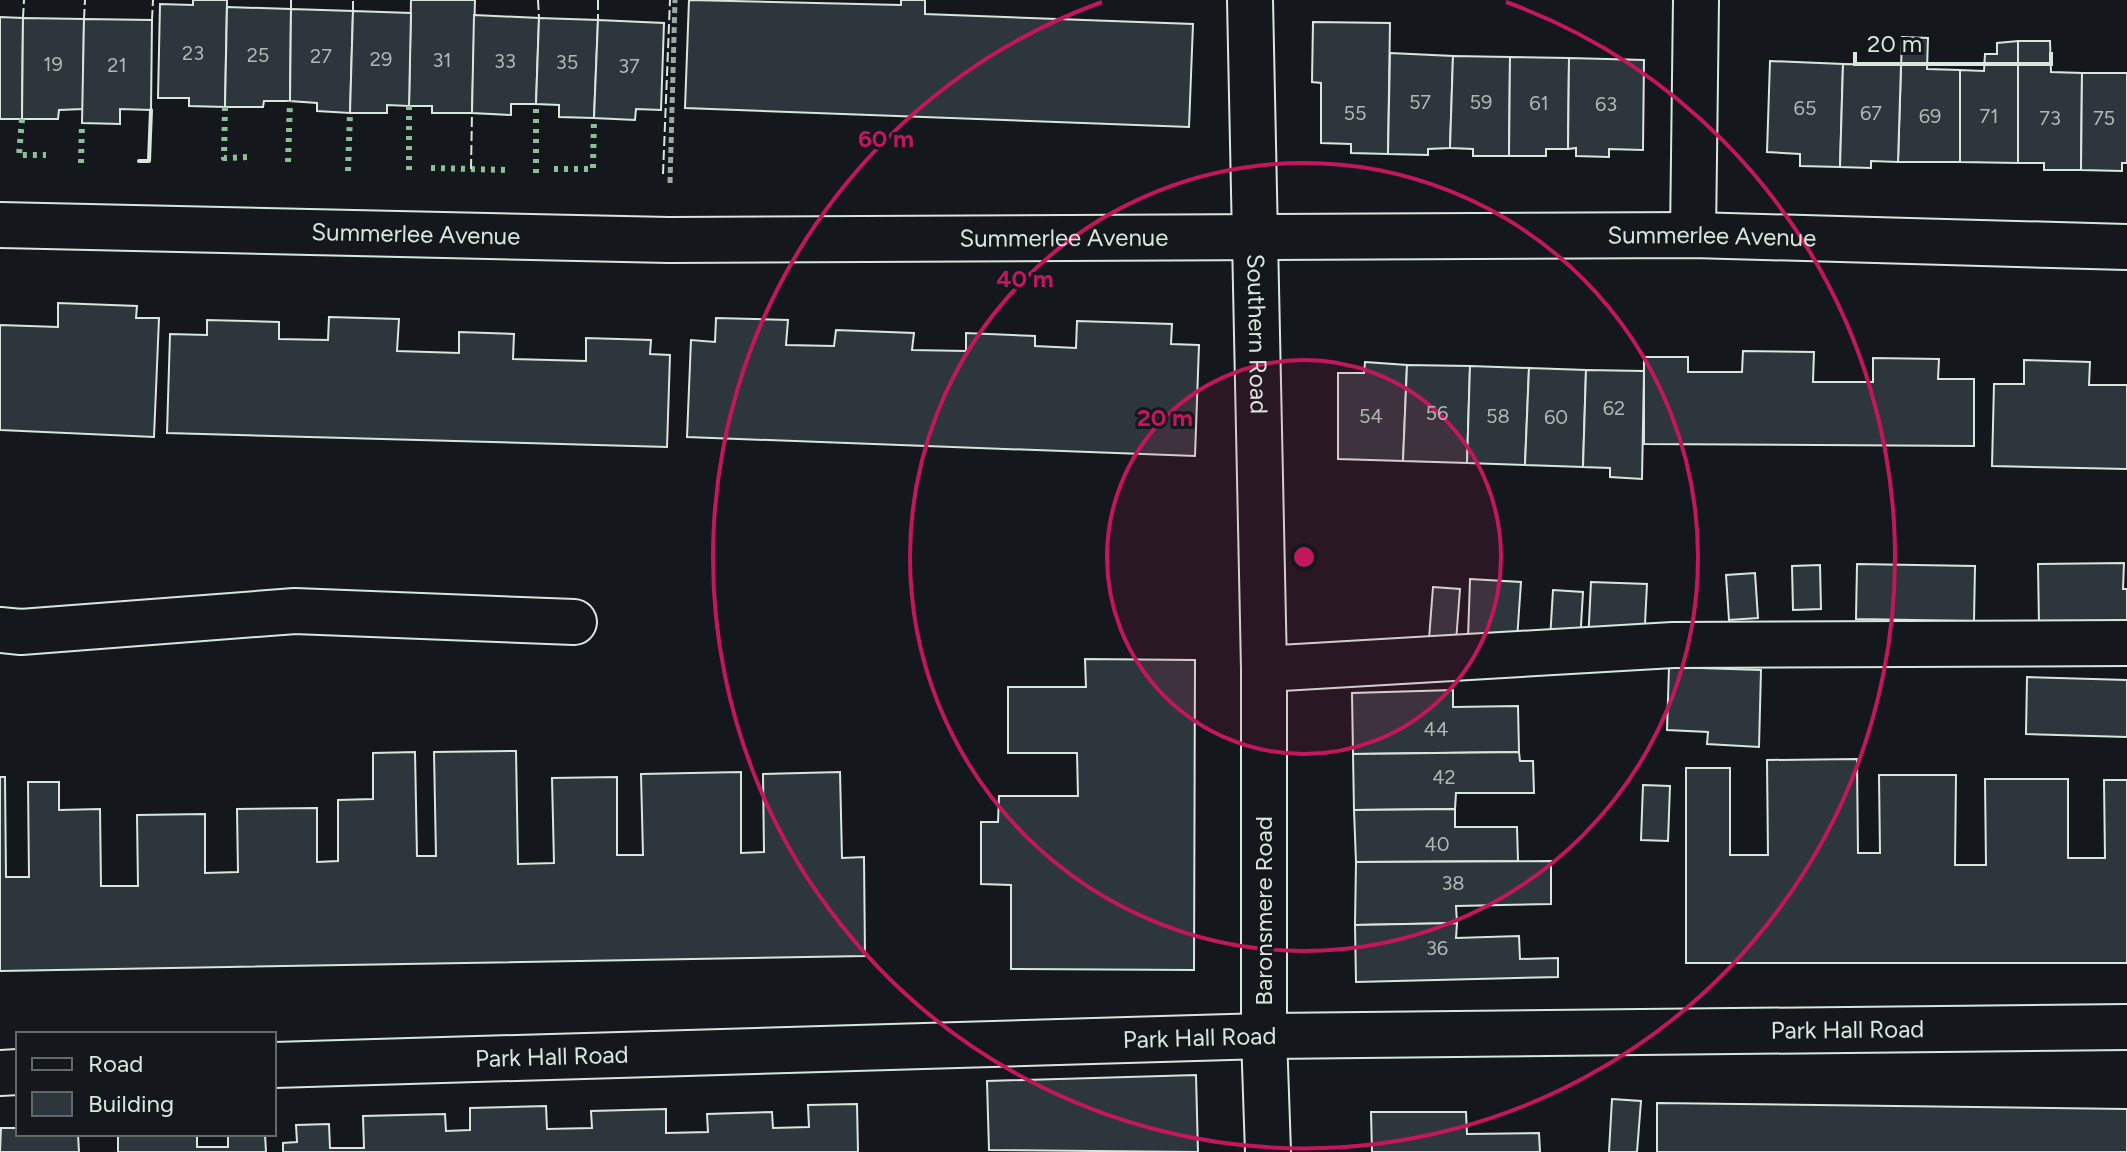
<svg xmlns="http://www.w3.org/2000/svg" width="2127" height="1152" font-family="Figtree,sans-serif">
<rect width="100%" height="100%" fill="#14181c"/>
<g fill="#2c363c" stroke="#d8e6dc" stroke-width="2">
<polygon points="193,0 227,0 225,107 189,106 189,98 158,98 160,4 193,5"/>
<polygon points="411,0 475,0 472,113 432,113 432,106 409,106"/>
<polygon points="689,0 901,5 901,0 925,0 925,14 1193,24 1189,127 685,108"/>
<polygon points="227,7 291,9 290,101 264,101 263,107 225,107"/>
<polygon points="291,9 353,11 350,113 317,111 317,103 290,101"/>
<polygon points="353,11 411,13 409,106 387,105 387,113 350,113"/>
<polygon points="474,15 539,18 536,104 511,104 511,115 472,113"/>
<polygon points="0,17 23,18 22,119 0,119"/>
<polygon points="23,18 84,19 83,109 59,110 58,119 22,119"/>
<polygon points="539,18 598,20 594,118 559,117 559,105 536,104"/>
<polygon points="84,19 152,20 151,110 120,109 120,124 82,123"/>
<polygon points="598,20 664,23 661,110 636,109 635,120 594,118"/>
<polygon points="1313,22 1390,23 1388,154 1351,153 1351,144 1321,143 1321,83 1312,82"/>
<polygon points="1902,37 1928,38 1927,69 1960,70 1960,162 1898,162"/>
<polygon points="2018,41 2018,163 1960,162 1960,70 1984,71 1985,54 1997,54 1997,43"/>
<polygon points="2018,41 2050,41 2051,72 2082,73 2081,170 2044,170 2044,163 2018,163"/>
<polygon points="1390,53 1453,56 1450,148 1428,149 1428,155 1388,154"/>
<polygon points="1453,56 1510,57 1509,156 1473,156 1473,149 1450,148"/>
<polygon points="1510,57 1569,58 1568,149 1546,149 1546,156 1509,156"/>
<polygon points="1569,58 1644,60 1643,150 1609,149 1609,157 1576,156 1576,148 1568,149"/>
<polygon points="1770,61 1843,64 1840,167 1800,166 1800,154 1767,152"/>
<polygon points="1843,64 1901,65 1898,162 1871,161 1871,168 1840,167"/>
<polygon points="2082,73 2127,73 2127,163 2122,163 2122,171 2081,170"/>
<polygon points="58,303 137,306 136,318 159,318 154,437 0,430 0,325 58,327"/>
<polygon points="329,317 399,319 397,351 459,353 459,332 514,334 513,359 586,361 586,338 651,340 650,354 670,355 667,447 167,433 170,334 207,335 207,320 279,322 279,339 328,340"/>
<polygon points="716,318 788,320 786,345 834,346 836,330 914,333 912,350 966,351 966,333 1035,336 1035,346 1076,348 1077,321 1172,324 1171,344 1199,345 1195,456 687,437 691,340 715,342"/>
<polygon points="1743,351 1814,352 1813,382 1873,382 1873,358 1939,359 1938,379 1974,379 1974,446 1644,444 1644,357 1688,357 1688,372 1742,372"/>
<polygon points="2024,360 2090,362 2089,385 2127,385 2127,469 1992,466 1994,384 2024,384"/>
<polygon points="1365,362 1407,365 1403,461 1338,459 1338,373 1364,373"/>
<polygon points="1407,365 1470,366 1467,463 1403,461"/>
<polygon points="1470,366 1529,368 1525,465 1467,463"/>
<polygon points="1529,368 1586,370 1583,467 1525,465"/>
<polygon points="1586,370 1644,371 1642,479 1610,477 1610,468 1583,467"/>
<polygon points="2124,563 2123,589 2127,589 2127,625 2039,625 2038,564"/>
<polygon points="1857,564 1975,566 1974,621 1856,619"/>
<polygon points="1820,565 1821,609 1793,610 1792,566"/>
<polygon points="1755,573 1758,618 1729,620 1726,575"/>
<polygon points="1470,579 1521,582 1517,640 1468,638"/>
<polygon points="1591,582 1647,584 1644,644 1588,643"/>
<polygon points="1433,587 1460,589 1456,642 1429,639"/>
<polygon points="1553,590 1583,592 1580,642 1550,640"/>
<polygon points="1085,659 1195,660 1194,970 1011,969 1011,885 981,884 981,822 998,822 999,796 1078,796 1077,753 1008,753 1008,687 1086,687"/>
<polygon points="1669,667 1761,670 1759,747 1707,744 1708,732 1667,730"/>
<polygon points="2027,677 2127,680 2127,737 2026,734"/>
<polygon points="1453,690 1453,707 1518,706 1519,752 1353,754 1352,693"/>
<polygon points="516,751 518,864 554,863 552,778 617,777 617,855 643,855 641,774 741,772 741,853 764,852 763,774 840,772 842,858 864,857 865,956 0,971 0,777 5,777 6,877 29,877 28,782 59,782 59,810 100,809 101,886 138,886 137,815 205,814 205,873 238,872 237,809 317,808 317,862 338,861 338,800 373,799 373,753 415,752 417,856 436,856 434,752"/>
<polygon points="1519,752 1520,761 1533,761 1534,793 1456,793 1455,809 1354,810 1353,754"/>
<polygon points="1857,759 1858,853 1880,853 1879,775 1956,775 1955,865 1986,865 1985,779 2068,779 2068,858 2105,858 2104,780 2127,780 2127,963 1686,963 1686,768 1730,768 1730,855 1768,855 1767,760"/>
<polygon points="1643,785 1670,786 1668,841 1641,840"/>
<polygon points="1455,809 1455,827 1517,827 1518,861 1356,862 1354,810"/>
<polygon points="1551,861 1551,904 1456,906 1457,923 1355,925 1356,862"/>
<polygon points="1457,923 1456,938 1519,936 1520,959 1558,958 1558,977 1356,982 1355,925"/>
<polygon points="1196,1075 1198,1152 989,1150 987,1081"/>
<polygon points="1612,1099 1641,1101 1637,1152 1609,1152"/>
<polygon points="1657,1103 2127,1109 2127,1152 1657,1152"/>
<polygon points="857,1104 858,1152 283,1152 283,1143 297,1142 296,1125 329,1124 330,1148 364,1148 363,1116 445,1114 446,1131 470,1130 470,1108 546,1106 547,1129 592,1128 591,1111 666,1109 666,1133 708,1132 707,1114 772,1112 773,1128 809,1127 808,1105"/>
<polygon points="1371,1112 1466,1112 1467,1134 1539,1133 1540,1152 1372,1152"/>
<polygon points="1,1128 18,1128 18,1134 78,1134 79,1152 0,1152"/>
<polygon points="118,1134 197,1134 197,1147 228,1147 228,1134 265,1134 266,1152 118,1152"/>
</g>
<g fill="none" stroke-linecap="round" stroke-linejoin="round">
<g stroke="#d8e6dc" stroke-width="48">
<g id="minor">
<path id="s1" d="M1250,0L1264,669V1036L1268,1152"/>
<path id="s2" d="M0,225L669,240L1693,235L2127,247"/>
<polyline points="1693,235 1696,0"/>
<polyline points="0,630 21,632 295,611 574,622"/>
<polyline points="1264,669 1673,645 2127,643"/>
<path id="s3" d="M274,1065L1264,1036L2127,1027"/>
<polyline points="0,1073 18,1072"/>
</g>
</g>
<polyline stroke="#9da8a2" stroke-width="5" stroke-dasharray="6 4" stroke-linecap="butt" points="670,183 675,0"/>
<use href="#minor" stroke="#14181c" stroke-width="44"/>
<g stroke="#8ac095" stroke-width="6" stroke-dasharray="4 6" stroke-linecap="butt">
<polyline points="225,107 224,158 249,157"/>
<polyline points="22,119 19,155 46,155"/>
<polyline points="288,162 290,101"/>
<polyline points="81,163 82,123"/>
<polyline points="431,168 509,170"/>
<polyline points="554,169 593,169 594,118"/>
<polyline points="409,170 409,106"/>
<polyline points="348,171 350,113"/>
<polyline points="536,173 536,104"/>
</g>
<g stroke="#d8e6dc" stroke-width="2" stroke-dasharray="10 4" stroke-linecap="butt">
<polyline points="538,0 539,18"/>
<polyline points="598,0 598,20"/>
<polyline points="291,9 291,0"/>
<polyline points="353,11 353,0"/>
<polyline points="23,18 24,0"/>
<polyline points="84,19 85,0"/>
<polyline points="152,20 153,0"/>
<polyline points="471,169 472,113"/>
<polyline points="663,174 670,0"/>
</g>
<polyline stroke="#d8e6dc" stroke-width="4" points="139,161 149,161 151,110"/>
</g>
<circle cx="1304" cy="557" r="197" fill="#c2185b" fill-opacity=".12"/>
<g fill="none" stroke="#c2185b" stroke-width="4">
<circle cx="1304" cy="557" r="197"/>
<circle cx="1304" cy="557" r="394"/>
<path d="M1506 2A591 591 0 1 1 1102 2"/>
</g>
<g text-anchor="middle" stroke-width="6" stroke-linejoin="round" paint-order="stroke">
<g font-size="20" fill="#adbab4">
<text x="193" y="60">23</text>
<text x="258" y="62">25</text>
<text x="321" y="63">27</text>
<text x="381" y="66">29</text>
<text x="442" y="67">31</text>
<text x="505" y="68">33</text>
<text x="567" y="69">35</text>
<text x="53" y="71">19</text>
<text x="117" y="72">21</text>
<text x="629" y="73">37</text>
<text x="1420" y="109">57</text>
<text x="1481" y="109">59</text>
<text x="1539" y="110">61</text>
<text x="1606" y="111">63</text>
<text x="1805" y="115">65</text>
<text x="1355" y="120">55</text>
<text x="1871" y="120">67</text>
<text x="1930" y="123">69</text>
<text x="1989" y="123">71</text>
<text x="2050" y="125">73</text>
<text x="2104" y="125">75</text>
<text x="1614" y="415">62</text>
<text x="1437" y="420">56</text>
<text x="1371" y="423">54</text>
<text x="1498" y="423">58</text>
<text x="1556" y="424">60</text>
<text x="1436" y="736">44</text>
<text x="1444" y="784">42</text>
<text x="1437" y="851">40</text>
<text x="1453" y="890">38</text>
<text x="1437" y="955">36</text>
</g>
<g font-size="24" fill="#d8e6dc" stroke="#14181c">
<text dy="8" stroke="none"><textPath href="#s2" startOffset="416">Summerlee Avenue</textPath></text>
<text dy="8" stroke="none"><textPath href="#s2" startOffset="1712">Summerlee Avenue</textPath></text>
<text dy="8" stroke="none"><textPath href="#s2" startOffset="1064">Summerlee Avenue</textPath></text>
<text dy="8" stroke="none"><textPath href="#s1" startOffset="334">Southern Road</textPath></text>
<text transform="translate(1264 911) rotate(-90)" y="8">Baronsmere Road</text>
<text dy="8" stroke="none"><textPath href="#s3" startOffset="1574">Park Hall Road</textPath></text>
<text dy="8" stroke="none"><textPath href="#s3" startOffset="926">Park Hall Road</textPath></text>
<text dy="8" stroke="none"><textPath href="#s3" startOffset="278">Park Hall Road</textPath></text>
</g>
</g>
<circle cx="1304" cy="557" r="12" fill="#c2185b" stroke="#14181c" stroke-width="4"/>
<g font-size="24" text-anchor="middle" font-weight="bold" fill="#c2185b" stroke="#14181c" stroke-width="6" stroke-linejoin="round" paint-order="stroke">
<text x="886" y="147">60 m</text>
<text x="1025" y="287">40 m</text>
<text x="1165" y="426">20 m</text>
</g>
<rect x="16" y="1032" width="260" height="104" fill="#14181c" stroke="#626a69" stroke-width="2"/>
<rect x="32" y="1058" width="40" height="12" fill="#14181c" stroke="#626a69" stroke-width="2"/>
<text x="88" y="1072" font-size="24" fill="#d8e6dc">Road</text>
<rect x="32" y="1092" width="40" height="24" fill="#2c363c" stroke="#626a69" stroke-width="2"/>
<text x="88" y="1112" font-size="24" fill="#d8e6dc">Building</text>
<path d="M1855 52v12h196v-12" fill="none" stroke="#d8e6dc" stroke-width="4"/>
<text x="1867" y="52" font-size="24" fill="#d8e6dc" stroke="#14181c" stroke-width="6" paint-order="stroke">20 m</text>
</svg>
